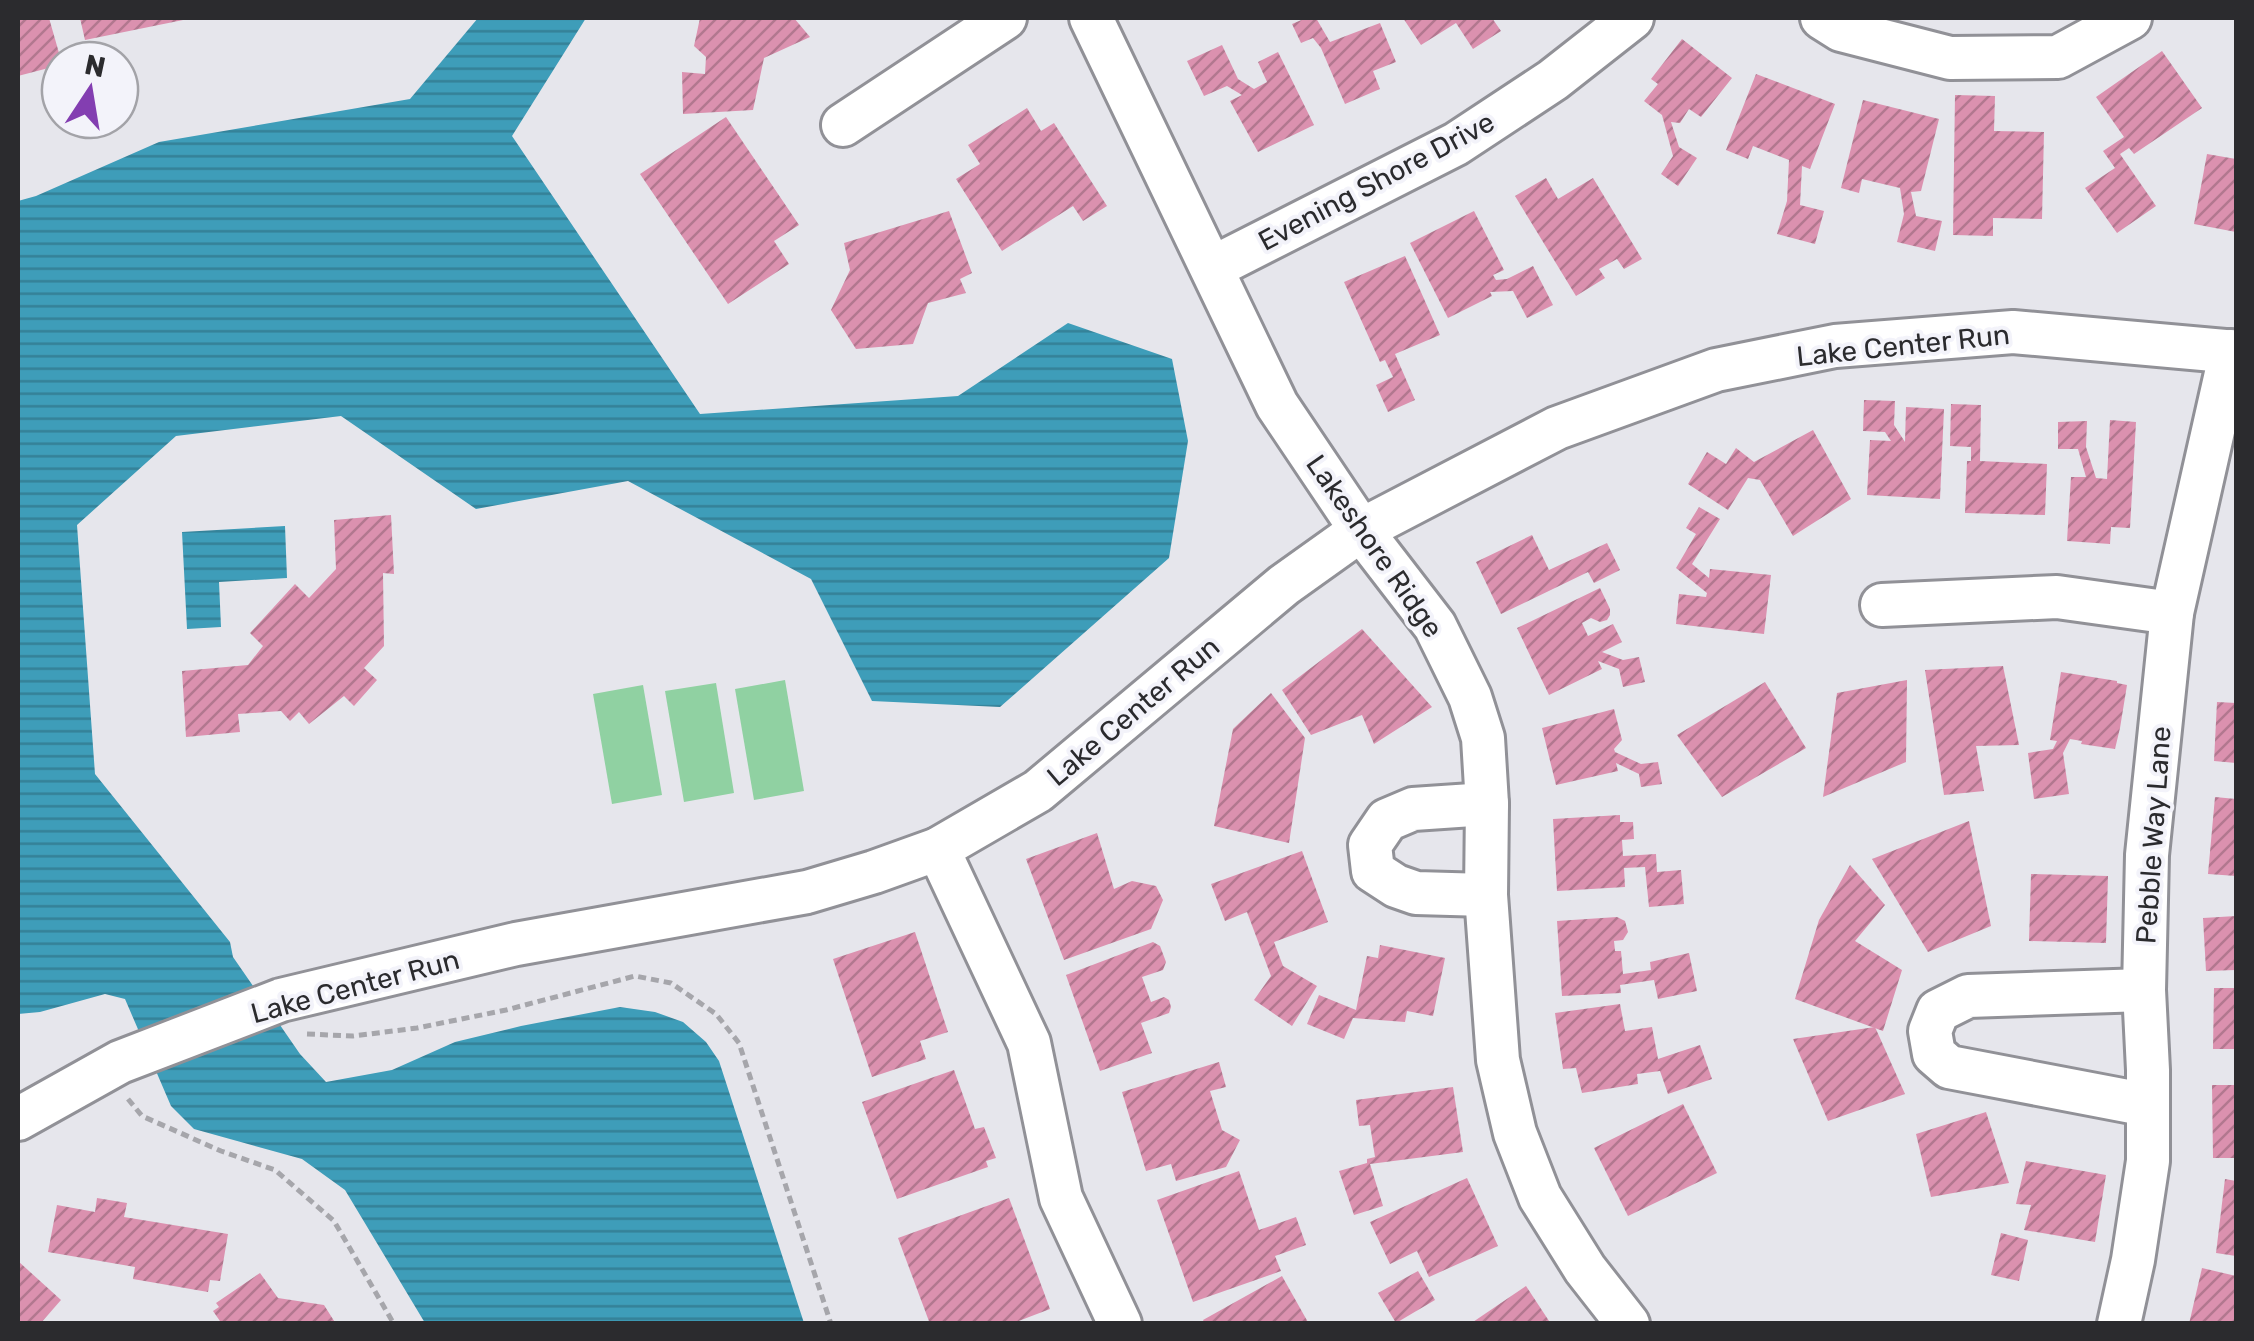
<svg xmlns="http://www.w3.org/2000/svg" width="2254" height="1341" font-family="Rubik,sans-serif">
<defs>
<pattern id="water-rules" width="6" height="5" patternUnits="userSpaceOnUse" patternTransform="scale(2.5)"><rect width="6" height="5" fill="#3e9db9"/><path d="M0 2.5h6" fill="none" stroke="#348097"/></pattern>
<pattern id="building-hatch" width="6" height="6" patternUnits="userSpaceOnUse" patternTransform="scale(2.5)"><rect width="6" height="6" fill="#db91af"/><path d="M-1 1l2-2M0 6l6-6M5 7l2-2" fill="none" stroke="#b2778f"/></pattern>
</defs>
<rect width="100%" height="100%" fill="#e6e6ec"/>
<g fill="#90d1a2">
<polygon points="785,680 804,791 754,800 735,689"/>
<polygon points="716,683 734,793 684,802 665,691"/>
<polygon points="643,685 662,795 612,804 593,694"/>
</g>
<g fill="url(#water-rules)">
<polygon points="478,18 586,18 512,136 700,414 958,396 1068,323 1172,359 1188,441 1169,558 1000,707 872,701 811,579 628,481 476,509 341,416 176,436 77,525 95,774 230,942 233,957 300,1054 326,1082 392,1070 455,1042 521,1026 620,1007 655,1012 683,1022 706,1042 719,1061 804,1323 425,1323 345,1190 302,1159 194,1129 171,1106 125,999 105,994 40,1012 18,1014 18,201 36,196 159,142 410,99"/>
<polygon points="285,526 287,578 219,582 221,627 187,629 182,532"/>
</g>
<g fill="url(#building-hatch)">
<polygon points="18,18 49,18 61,60 60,65 18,76"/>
<polygon points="80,18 188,18 188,19 85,40"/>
<polygon points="700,18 794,18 810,37 764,58 753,110 683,114 682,72 705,74 706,57 694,46"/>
<polygon points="1306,18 1316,18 1330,42 1380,23 1396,62 1373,71 1380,89 1345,104 1321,48 1313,38 1301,43 1292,24"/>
<polygon points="1403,18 1492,18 1501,31 1473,49 1456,23 1421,45"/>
<polygon points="1682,39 1732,78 1701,117 1689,109 1680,123 1671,122 1679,147 1697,158 1678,186 1661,174 1673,156 1662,115 1644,101 1658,84 1651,79"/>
<polygon points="1222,45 1238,79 1254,89 1267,82 1258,62 1278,52 1314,125 1258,152 1230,101 1242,95 1227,86 1204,96 1187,61"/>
<polygon points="2162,51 2202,108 2134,154 2129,148 2120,154 2156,206 2117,233 2085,188 2115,168 2103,151 2124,137 2096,97"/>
<polygon points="1756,74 1835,104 1810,169 1802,166 1800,205 1824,211 1815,244 1777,234 1787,201 1789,160 1753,146 1748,159 1726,150"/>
<polygon points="1955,95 1995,96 1994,131 2044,132 2042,219 1993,218 1993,236 1953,235"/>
<polygon points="1863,100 1939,119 1921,191 1911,192 1916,216 1942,221 1935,251 1897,242 1904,214 1900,188 1862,179 1859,193 1841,188"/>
<polygon points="1027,108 1041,131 1054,123 1107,206 1083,221 1073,206 1002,251 956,179 980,164 968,145"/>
<polygon points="726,117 799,225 774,241 789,264 728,304 640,174"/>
<polygon points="2207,154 2236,159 2236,232 2194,224"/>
<polygon points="1546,178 1558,199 1593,178 1642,259 1624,269 1617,259 1599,269 1605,278 1576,296 1515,196"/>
<polygon points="949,211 972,273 960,279 966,293 928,303 913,344 856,349 831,310 850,270 844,243"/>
<polygon points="1474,211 1504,270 1493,275 1496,280 1507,279 1533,266 1553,305 1527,318 1513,291 1490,292 1492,296 1448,318 1410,243"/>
<polygon points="1405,256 1440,335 1395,354 1415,400 1388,412 1376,385 1393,377 1385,360 1380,362 1344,282"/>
<polygon points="1864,400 1895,401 1894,425 1905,442 1906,407 1944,409 1940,499 1867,495 1870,440 1891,441 1885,432 1863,431"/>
<polygon points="1951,404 1981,405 1980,461 2047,464 2045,515 1965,513 1967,461 1971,461 1971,447 1950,446"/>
<polygon points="2110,420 2136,422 2130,528 2111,527 2110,544 2067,541 2071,477 2086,477 2078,449 2058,449 2058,422 2087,421 2086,447 2096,478 2107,479"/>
<polygon points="1813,430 1851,499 1793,536 1760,480 1748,478 1728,510 1688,484 1707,452 1726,464 1736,448 1754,462"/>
<polygon points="1699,507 1720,519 1692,564 1709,578 1710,569 1771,575 1764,634 1676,624 1679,594 1706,597 1707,593 1676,568 1696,534 1686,528"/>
<polygon points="391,515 394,574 383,573 384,646 364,668 377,680 354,706 344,696 309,724 299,712 290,721 281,711 238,714 240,732 186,737 182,671 248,665 263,646 250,633 295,584 309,598 336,569 334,520"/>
<polygon points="1532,535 1549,570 1607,543 1620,570 1594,583 1588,572 1501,614 1476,562"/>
<polygon points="1600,588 1610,609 1610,615 1607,620 1600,622 1591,618 1582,623 1588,636 1613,624 1622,642 1602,652 1623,660 1639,657 1645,682 1623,687 1619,669 1598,661 1602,669 1549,695 1517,628"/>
<polygon points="1362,629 1432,707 1374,744 1362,715 1311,735 1282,690"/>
<polygon points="2003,666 2019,745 1976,746 1984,791 1944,795 1925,670"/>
<polygon points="2061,672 2117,681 2117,683 2127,685 2120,728 2115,749 2081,744 2082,741 2070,739 2063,753 2069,794 2034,799 2028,753 2053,749 2057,741 2050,740"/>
<polygon points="1907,680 1906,762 1823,797 1837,693"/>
<polygon points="1765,682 1806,748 1722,797 1677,735"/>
<polygon points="1271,693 1305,738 1289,843 1214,826 1233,729"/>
<polygon points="2217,702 2236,703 2236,763 2214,761"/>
<polygon points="1614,709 1622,740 1614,749 1615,752 1641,764 1658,762 1662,784 1641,787 1639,774 1616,763 1618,771 1556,785 1542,728"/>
<polygon points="2215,797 2236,799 2236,876 2208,874"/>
<polygon points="1620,815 1620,822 1633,822 1634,839 1622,840 1623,856 1656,854 1657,872 1681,870 1684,904 1649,907 1645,867 1624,868 1625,887 1557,891 1553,819"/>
<polygon points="1969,821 1991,926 1928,952 1872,859"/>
<polygon points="1097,833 1114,889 1132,881 1156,886 1163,900 1151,929 1064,960 1026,859"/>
<polygon points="1302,851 1328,922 1274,942 1283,966 1317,986 1292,1026 1254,1000 1271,976 1247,912 1225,921 1211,884"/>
<polygon points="1850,865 1885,905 1855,941 1902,970 1883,1031 1795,999 1819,920"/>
<polygon points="2031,874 2108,876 2106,943 2029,941"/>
<polygon points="2236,916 2236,970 2206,971 2203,918"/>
<polygon points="1617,917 1625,921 1628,932 1623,940 1614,941 1615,951 1621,951 1623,974 1651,970 1650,962 1689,953 1697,991 1658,999 1654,980 1620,985 1621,993 1562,996 1557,921"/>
<polygon points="915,932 948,1032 920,1041 926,1059 872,1077 833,959"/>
<polygon points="1153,942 1160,946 1166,962 1163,970 1142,977 1151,1002 1164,997 1169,1000 1171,1007 1169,1013 1141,1023 1152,1053 1100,1071 1066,975"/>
<polygon points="1380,945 1445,958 1433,1016 1407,1011 1405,1022 1353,1018 1344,1039 1307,1024 1319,995 1356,1010 1367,956 1378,958"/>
<polygon points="2214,988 2236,988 2236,1049 2213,1049"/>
<polygon points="1620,1004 1625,1031 1652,1027 1658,1059 1700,1045 1712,1079 1668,1094 1660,1071 1637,1074 1638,1084 1582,1093 1576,1068 1563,1069 1555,1013"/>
<polygon points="1875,1027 1905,1094 1828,1121 1793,1039"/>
<polygon points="1219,1062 1226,1087 1210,1091 1222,1130 1240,1140 1226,1167 1176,1181 1171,1164 1146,1171 1122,1092"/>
<polygon points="954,1070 975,1129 984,1127 996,1158 986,1161 988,1167 897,1199 862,1102"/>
<polygon points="2212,1085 2236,1085 2236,1158 2213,1158"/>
<polygon points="1453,1087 1463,1152 1370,1164 1383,1206 1354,1215 1339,1171 1367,1163 1367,1159 1375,1157 1370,1125 1359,1126 1356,1100"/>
<polygon points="1683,1104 1717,1173 1628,1216 1594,1148"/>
<polygon points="1986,1112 2009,1183 1931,1197 1916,1134"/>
<polygon points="2026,1161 2106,1175 2095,1242 2024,1230 2031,1205 2016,1204"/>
<polygon points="1239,1171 1259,1230 1296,1217 1306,1245 1275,1256 1281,1271 1193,1302 1157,1200"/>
<polygon points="1467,1178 1498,1246 1429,1277 1417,1251 1390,1264 1370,1222"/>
<polygon points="2225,1179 2236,1181 2236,1256 2216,1253"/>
<polygon points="97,1198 127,1203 124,1217 228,1234 220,1281 210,1280 208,1292 133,1279 135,1267 48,1252 57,1205 95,1212"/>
<polygon points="1009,1198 1050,1309 1011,1324 930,1324 898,1238"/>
<polygon points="2001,1233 2028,1240 2019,1281 1991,1275"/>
<polygon points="18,1261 61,1300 40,1324 18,1324"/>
<polygon points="2202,1268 2236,1276 2236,1324 2189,1324"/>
<polygon points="1418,1271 1435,1300 1396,1323 1378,1293"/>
<polygon points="260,1273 278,1298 324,1305 336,1324 222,1324 213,1311 219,1307 216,1303"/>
<polygon points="1282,1276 1309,1324 1205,1324 1203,1320"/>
<polygon points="1526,1286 1551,1324 1470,1324"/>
</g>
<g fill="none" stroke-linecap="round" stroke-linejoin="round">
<g stroke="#919197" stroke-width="48">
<g id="minor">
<polyline points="1091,18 1277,405 1361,530 1435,626 1470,697 1483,738 1487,804 1486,895 1498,1060 1515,1133 1540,1197 1585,1269 1628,1324"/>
<polyline points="1822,18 1841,30 1950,58 2058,57 2130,18"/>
<polyline points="843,125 1005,18"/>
<polyline points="1212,268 1456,144 1553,80 1632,18"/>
<polyline points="1882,605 2057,597 2172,613"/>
<polyline points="938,849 1029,1043 1061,1198 1120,1324"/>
<polyline points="1486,895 1416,893 1396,886 1373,871 1370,845 1387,820 1413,809 1487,804"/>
<polyline points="2144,990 1968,996 1938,1011 1930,1031 1934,1054 1949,1067 2148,1105"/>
<polyline points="18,1119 120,1062 281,1000 516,944 807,892 874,872 938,849 1038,791 1284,585 1361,530 1557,428 1716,370 1835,346 2013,332 2236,352"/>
<polyline points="2119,1324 2133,1260 2148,1161 2148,1070 2144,990 2147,855 2172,613 2231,351"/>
</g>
</g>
<g stroke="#a6a6ab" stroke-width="5" stroke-dasharray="8 5" stroke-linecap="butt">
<polyline points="307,1034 353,1036 417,1028 506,1010 635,976 671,983 716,1014 739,1043 831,1324"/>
<polyline points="128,1099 142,1116 221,1151 275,1170 334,1221 394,1324"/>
</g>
<use href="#minor" stroke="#fff" stroke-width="42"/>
</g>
<g text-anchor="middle" stroke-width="8" stroke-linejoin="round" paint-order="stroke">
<g font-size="28" fill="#2b2b2e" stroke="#f3f3fa">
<text transform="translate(1376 181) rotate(-28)" y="10">Evening Shore Drive</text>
<text transform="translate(1903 345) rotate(-6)" y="10">Lake Center Run</text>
<text transform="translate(1375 546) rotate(55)" y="10">Lakeshore Ridge</text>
<text transform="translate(1133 711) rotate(-40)" y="10">Lake Center Run</text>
<text transform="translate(2153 835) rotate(-86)" y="10">Pebble Way Lane</text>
<text transform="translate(355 986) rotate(-15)" y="10">Lake Center Run</text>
</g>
</g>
<rect width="2254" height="1341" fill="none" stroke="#2b2b2e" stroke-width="40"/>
<g transform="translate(90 90) rotate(12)"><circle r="48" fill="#f3f3fa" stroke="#a3a3a8" stroke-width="2.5"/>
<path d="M0-8L18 38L0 25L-18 38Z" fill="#833eb1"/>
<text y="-15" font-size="28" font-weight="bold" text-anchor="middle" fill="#2b2b2e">N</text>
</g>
</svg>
